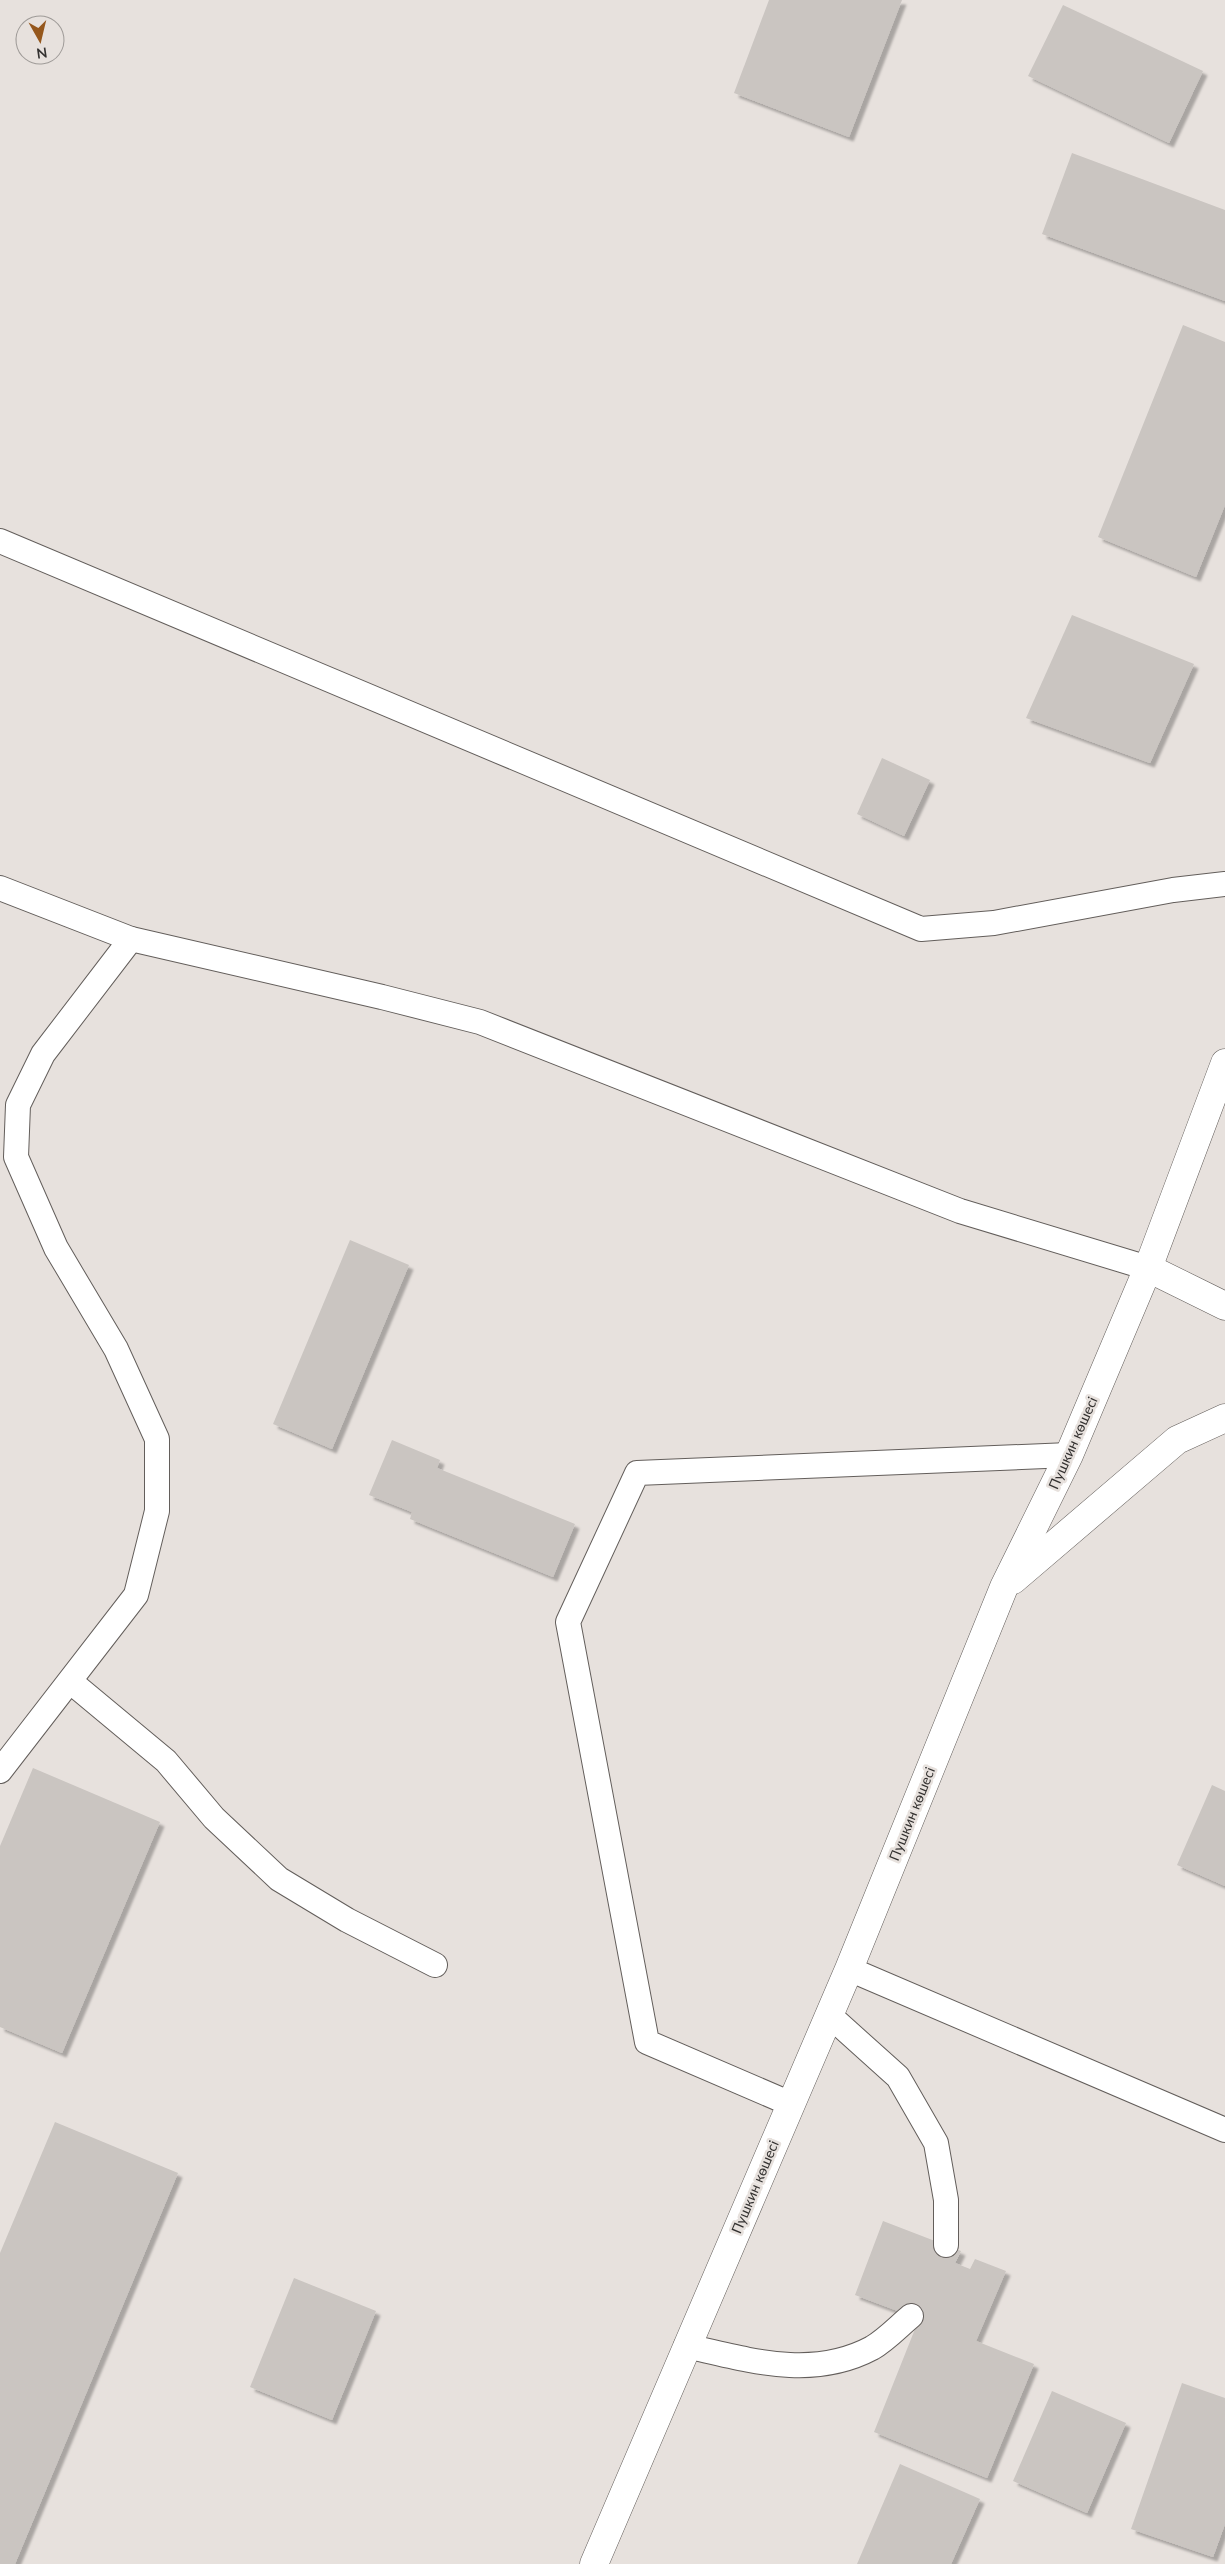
<svg xmlns="http://www.w3.org/2000/svg" width="1225" height="2564" font-family="Lato,sans-serif">
<defs>
<filter id="shadow"><feDropShadow dx="4.5" dy="4.5" stdDeviation="1" flood-color="#0004"/></filter>
</defs>
<rect width="100%" height="100%" fill="#e7e1dd"/>
<g fill="#cac5c1" filter="url(#shadow)">
<polygon points="769,0 902,0 849,137 734,93"/>
<polygon points="1063,5 1203,71 1169,143 1028,76"/>
<polygon points="1072,153 1225,210 1225,301 1042,234"/>
<polygon points="1183,325 1225,342 1225,505 1196,577 1098,537"/>
<polygon points="1072,615 1194,664 1150,763 1026,718"/>
<polygon points="882,758 930,780 904,836 857,814"/>
<polygon points="350,1240 409,1265 332,1449 273,1424"/>
<polygon points="392,1440 440,1460 437,1468 575,1524 553,1577 410,1519 412,1512 369,1495"/>
<polygon points="33,1768 160,1822 62,2053 0,2027 0,1846"/>
<polygon points="1212,1785 1225,1791 1225,1886 1177,1865"/>
<polygon points="55,2122 178,2173 15,2564 0,2564 0,2253"/>
<polygon points="883,2221 961,2251 955,2263 970,2269 975,2259 1006,2271 976,2341 1034,2364 987,2478 874,2432 919,2319 855,2295"/>
<polygon points="294,2278 376,2311 332,2420 250,2387"/>
<polygon points="1182,2383 1225,2398 1225,2524 1213,2557 1131,2529"/>
<polygon points="1052,2391 1126,2423 1087,2513 1013,2481"/>
<polygon points="900,2464 980,2499 951,2564 857,2564"/>
</g>
<g fill="none" stroke-linecap="round" stroke-linejoin="round">
<g stroke="#635e5b" stroke-width="26">
<g id="lane">
<polyline points="0,541 921,929 994,923 1173,890 1225,884"/>
<polyline points="0,888 131,939 382,997 480,1022 960,1211 1148,1268"/>
<polyline points="71,1682 166,1761 214,1818 279,1879 347,1920 435,1965"/>
<polyline points="0,1771 136,1595 157,1511 157,1439 116,1349 56,1248 16,1157 18,1105 43,1054 131,939"/>
<polyline points="849,1969 1225,2130"/>
<polyline points="829,2015 898,2077 936,2143 946,2200 946,2245"/>
<polyline points="791,2104 647,2042 568,1622 637,1473 1069,1455"/>
<path d="M686,2346C749,2360 812,2380 872,2348C886,2340 899,2326 911,2316"/>
</g>
</g>
<g stroke="#635e5b" stroke-width="29">
<g id="secondary">
<polyline points="1148,1268 1225,1306"/>
<polyline points="1013,1580 1177,1440 1225,1418"/>
<polyline points="594,2564 849,1969 1004,1587 1069,1455 1148,1268 1225,1063"/>
</g>
</g>
<use href="#lane" stroke="#fff" stroke-width="24"/>
<use href="#secondary" stroke="#fff" stroke-width="28"/>
</g>
<g text-anchor="middle" stroke-width="5" stroke-linejoin="round" paint-order="stroke">
<g font-size="14" fill="#333130" stroke="#e7e1dd">
<text transform="translate(1073 1443) rotate(-66)" y="5">Пушкин көшесі</text>
<text transform="translate(912 1814) rotate(-68)" y="5">Пушкин көшесі</text>
<text transform="translate(755 2187) rotate(-67)" y="5">Пушкин көшесі</text>
</g>
</g>
<g transform="translate(40 40) rotate(172)"><circle r="24" fill="#e7e1dd" stroke="#9f9b98"/>
<path d="M0-4L9 19L0 12L-9 19Z" fill="#95571c"/>
<text y="-8" font-size="14" font-weight="bold" text-anchor="middle" fill="#333130">N</text>
</g>
</svg>
